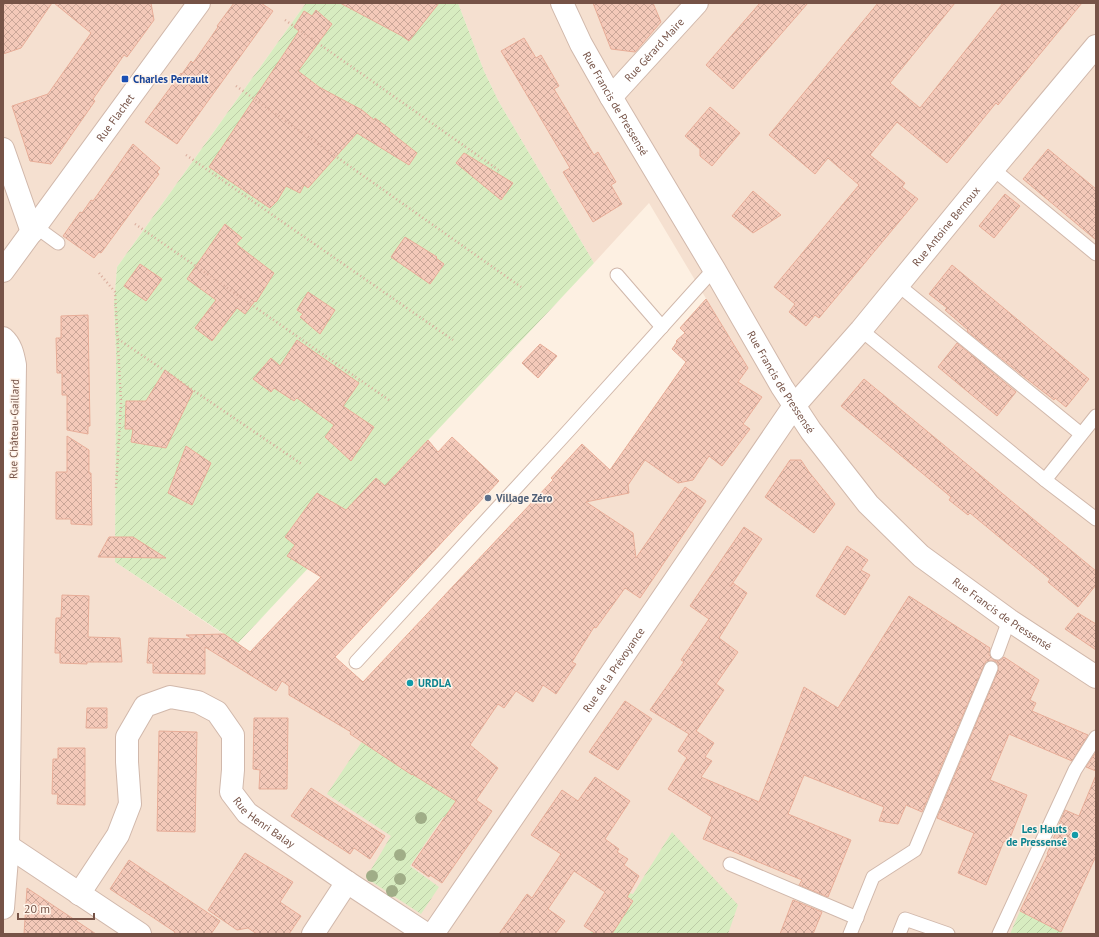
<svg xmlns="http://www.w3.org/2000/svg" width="1099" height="937" font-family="'PT Sans',sans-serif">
<defs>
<pattern id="garden-furrows" width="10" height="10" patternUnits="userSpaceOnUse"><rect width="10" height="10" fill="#d7ecc0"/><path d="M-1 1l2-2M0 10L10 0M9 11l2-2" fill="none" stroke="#bccca6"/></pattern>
<pattern id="building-cross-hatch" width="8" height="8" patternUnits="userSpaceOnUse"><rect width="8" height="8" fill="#f4c9b9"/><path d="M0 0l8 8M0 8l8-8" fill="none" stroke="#caa698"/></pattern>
</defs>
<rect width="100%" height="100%" fill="#fdf0e2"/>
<polygon fill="#f5e0d0" points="3,3 306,3 117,267 114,303 116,356 115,562 410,758 717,317 649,203 594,263 499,102 484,71 458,3 1096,3 1096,934 3,934"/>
<g fill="url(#garden-furrows)">
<polygon points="306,3 458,3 484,71 499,102 594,263 238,643 115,562 116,356 114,303 117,267"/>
<polygon points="369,731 492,811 474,836 443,817 410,866 439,887 421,914 366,878 391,836 327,794"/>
<polygon points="672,832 738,905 728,934 590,934 615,889 633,894"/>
<polygon points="1020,911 1061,932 1067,934 1010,934"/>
</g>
<g fill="url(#building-cross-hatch)" stroke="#e8ad98">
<polygon points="3,3 52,3 21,48 3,54"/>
<polygon points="54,3 151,3 154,20 127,57 124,55 93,99 95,101 51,164 30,161 12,106 48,94 91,33"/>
<polygon points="234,3 261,3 273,11 177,144 145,122 181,73 182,74 191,61 193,63 218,27 217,26"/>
<polygon points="340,3 439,3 409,41 402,36"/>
<polygon points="593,3 653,3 661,22 635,52 611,49"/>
<polygon points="760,3 808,3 733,89 706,65"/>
<polygon points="878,3 955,3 890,83 920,108 1003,3 1082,3 998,105 996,103 947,163 897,122 870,155 905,183 902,187 918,199 819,318 815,315 806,326 789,312 795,304 774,287 859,185 828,158 815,174 769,135"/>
<polygon points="316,10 332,24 298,71 319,87 362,110 374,120 375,118 390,129 389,131 417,153 409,165 357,133 308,188 304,185 300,193 286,186 277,201 270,208 209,167 299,31 294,27 304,11 312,16"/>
<polygon points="524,38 536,58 541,55 559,86 554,89 594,155 598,152 616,182 611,185 622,204 593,222 563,172 570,168 501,51"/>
<polygon points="710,107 740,133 712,166 700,156 700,149 685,136"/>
<polygon points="133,144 160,168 157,172 159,174 101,253 99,252 94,258 63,236 80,212 82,213 91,200 93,201"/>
<polygon points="1048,149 1096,189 1096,240 1023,179"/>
<polygon points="464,153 513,183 501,200 456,163"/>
<polygon points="753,191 781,215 753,233 732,216"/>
<polygon points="1005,194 1020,206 994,238 979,226"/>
<polygon points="225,224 242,238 236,244 274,273 256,302 255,301 245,314 237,308 212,341 195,328 216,300 187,279"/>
<polygon points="405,237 437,257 436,258 444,264 430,284 391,257"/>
<polygon points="140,264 162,279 146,301 124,286"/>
<polygon points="952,265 1089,379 1066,407 1055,398 1054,400 1027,379 967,331 968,330 945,310 947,308 929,294"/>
<polygon points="308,292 335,310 320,334 300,317 303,314 297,310"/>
<polygon points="706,299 748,368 738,382 762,397 743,424 750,429 722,466 709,456 693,480 678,483 645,460 628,485 629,493 586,502 633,533 636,558 685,487 706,501 640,598 625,588 596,628 594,627 572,662 576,664 556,694 543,685 533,702 516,691 504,708 498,704 470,745 498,768 476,800 492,811 442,883 430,875 429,877 412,865 456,801 412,774 412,775 350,734 351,732 289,695 289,686 282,681 276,691 205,647 205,674 153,673 153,663 147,663 149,638 193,639 186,635 224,634 250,652 321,577 287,556 295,545 285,537 317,493 346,510 376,478 385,486 428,440 438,452 452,437 499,481 335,657 363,682 553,480 551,478 582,444 610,470 686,362 672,349 677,342 676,341 685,333 680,328"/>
<polygon points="88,315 90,426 88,426 88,434 67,430 67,395 62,395 62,373 57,373 56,338 61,338 61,316"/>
<polygon points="297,340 359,383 343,406 374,427 351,461 325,437 334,425 297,398 294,401 274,388 271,392 253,379 271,358 280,366"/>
<polygon points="957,343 1016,392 997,416 938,367"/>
<polygon points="540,344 557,356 538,378 522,363"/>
<polygon points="165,370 193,391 166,448 131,442 133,429 125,429 126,401 146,401"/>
<polygon points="864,379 1096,571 1096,585 1078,607 1048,582 1050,579 970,513 968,515 949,500 951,497 841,406"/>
<polygon points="67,436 89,450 89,473 91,473 92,525 71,524 71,519 56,519 56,472 67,472"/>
<polygon points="186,446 211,463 192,505 168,493"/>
<polygon points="790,460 801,460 809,472 835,504 814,533 765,497"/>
<polygon points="744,527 762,539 730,587 733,583 747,593 719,638 738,652 716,684 724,690 696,731 714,743 705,757 712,761 701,777 759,802 804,687 838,708 909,596 990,648 989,655 994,660 999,661 1004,657 1039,680 1030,700 1036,703 1032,711 1088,735 1072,761 1009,734 990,780 1027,795 1008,843 1004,841 986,885 958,873 974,833 937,818 998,671 998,663 994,661 986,661 984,665 922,812 906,805 898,824 879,821 884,807 804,775 788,814 851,840 828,897 799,885 802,880 703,839 712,817 668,789 687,758 678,751 689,734 650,710 684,662 681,660 709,619 690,606"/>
<polygon points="109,537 133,537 166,558 98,557"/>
<polygon points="847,546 868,560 861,570 870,575 845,615 816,596"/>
<polygon points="62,595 89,596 88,637 120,638 122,662 87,662 87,664 60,663 60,653 55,653 56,618 61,618"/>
<polygon points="1078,613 1096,624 1096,650 1065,629"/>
<polygon points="625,701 652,719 618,770 589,752"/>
<polygon points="87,708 107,708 107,728 86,728"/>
<polygon points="254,718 288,718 287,789 259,789 260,770 253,769"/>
<polygon points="159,731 197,732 195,832 157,831"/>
<polygon points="58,748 85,748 85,805 57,804 58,794 52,794 53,759 58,759"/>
<polygon points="1096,752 1096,771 1086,767"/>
<polygon points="1096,775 1096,856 1061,932 1020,911 1048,854 1047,854 1065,810 1079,816"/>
<polygon points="595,777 630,801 605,839 619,849 617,852 628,859 624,865 639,876 627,897 633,901 612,934 596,934 584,926 605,892 574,871 548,909 565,921 555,934 499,934 527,894 532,898 561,854 531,835 562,790 578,801"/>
<polygon points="311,788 385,836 370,859 354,848 350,854 291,816"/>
<polygon points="245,853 293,882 280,902 301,916 289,934 257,934 248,928 237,930 208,910"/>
<polygon points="129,860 220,921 211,934 174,934 175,932 110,889"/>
<polygon points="27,888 96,934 24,934"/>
<polygon points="793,900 822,912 813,934 780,934"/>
</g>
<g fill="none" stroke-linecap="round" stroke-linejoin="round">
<g stroke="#d1b8ab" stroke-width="15">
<g id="service">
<polyline points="993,169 1096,254"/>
<polyline points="36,227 58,243"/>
<polyline points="617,275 662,327"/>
<polyline points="898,285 1081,434"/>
<polyline points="861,330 1045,480 1096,519"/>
<polyline points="1045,480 1096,416"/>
<polyline points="997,653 1009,620"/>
<polyline points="356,662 571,428 714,269"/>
<polyline points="730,864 857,918"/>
<polyline points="850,934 873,877 915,850 991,668"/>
<polyline points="899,934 905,919 948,934"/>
<polyline points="999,934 1075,770 1096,737"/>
</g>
</g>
<g stroke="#d1b8ab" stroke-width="24">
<g id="minor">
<path id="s1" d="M611,97L697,3"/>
<polyline points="8,846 140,934"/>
<path id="s2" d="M79,894L118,835L130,804L127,762V737L145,706L170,697L198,702L217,712L233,735V770L231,792L247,813L347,882L426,934"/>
<polyline points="313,934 347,882"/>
<path id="s3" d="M433,934L794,406L861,330L993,169L1096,46"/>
</g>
</g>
<g stroke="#d1b8ab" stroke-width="24">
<g id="tertiary">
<path id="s4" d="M562,3L581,44L611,97L714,269L782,387L811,431L868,504L921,556L1009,620L1096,677"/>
<polyline points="3,149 32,232"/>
<path id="s5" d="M3,271L199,3"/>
<path d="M3,338C11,345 13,354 15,365L8,846L3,908"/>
</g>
</g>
<g stroke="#d9ac9c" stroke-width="2.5" stroke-dasharray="1 3" stroke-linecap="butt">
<polyline points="285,20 500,171"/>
<polyline points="236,86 521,287"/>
<polyline points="186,155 453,340"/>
<polyline points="135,224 389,400"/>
<polyline points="99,273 115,292 121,402 116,488"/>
<polyline points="118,339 303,465"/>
</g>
<use href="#service" stroke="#fff" stroke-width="13"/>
<use href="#minor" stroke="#fff" stroke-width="22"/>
<use href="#tertiary" stroke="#fff" stroke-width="22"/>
</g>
<g fill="#a0ad87">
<circle cx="421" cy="818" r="6"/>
<circle cx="400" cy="855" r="6"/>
<circle cx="372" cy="876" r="6"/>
<circle cx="400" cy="879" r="6"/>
<circle cx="392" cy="891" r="6"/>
</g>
<rect fill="#1a4fb4" stroke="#fff4ea" stroke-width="1.5" x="121" y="75" width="8" height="8" rx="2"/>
<circle fill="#5c6f8a" stroke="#fff4ea" stroke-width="1.5" cx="488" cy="498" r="4"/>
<g fill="#0f9aa8" stroke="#fff4ea" stroke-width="1.5">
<circle cx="410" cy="683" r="4"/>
<circle cx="1075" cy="835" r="4"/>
</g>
<g text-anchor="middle" stroke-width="3" stroke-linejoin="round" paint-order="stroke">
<g font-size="11" fill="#765347" stroke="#fff4ea">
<text dy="4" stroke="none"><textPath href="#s1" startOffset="64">Rue Gérard Maire</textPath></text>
<text dy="4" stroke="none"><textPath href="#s4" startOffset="114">Rue Francis de Pressensé</textPath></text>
<text dy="4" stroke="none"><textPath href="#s5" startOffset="190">Rue Flachet</textPath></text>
<text dy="4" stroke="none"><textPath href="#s3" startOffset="875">Rue Antoine Bernoux</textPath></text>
<text dy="4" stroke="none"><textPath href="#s4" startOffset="438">Rue Francis de Pressensé</textPath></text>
<text transform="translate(14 429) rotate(-89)" y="4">Rue Château-Gaillard</text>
<text dy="4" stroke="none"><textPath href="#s4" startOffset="762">Rue Francis de Pressensé</textPath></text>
<text dy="4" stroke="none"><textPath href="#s3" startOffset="320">Rue de la Prévoyance</textPath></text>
<text dy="4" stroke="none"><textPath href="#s2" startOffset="414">Rue Henri Balay</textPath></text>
</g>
<g font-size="11" font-weight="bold" fill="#164399" stroke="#fff4ea" text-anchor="start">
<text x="133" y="83">Charles Perrault</text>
</g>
<g font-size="11" font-weight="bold" fill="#4e5e75" stroke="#fff4ea" text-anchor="start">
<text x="496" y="502">Village Zéro</text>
</g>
<g font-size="11" font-weight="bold" fill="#0d838f" stroke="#fff4ea" text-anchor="start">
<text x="418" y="687">URDLA</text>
<text x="1067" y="833" text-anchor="end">Les Hauts<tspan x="1067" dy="13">de Pressensé</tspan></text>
</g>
</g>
<rect width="1099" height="937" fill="none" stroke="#765347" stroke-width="8"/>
<path d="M18 913v6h76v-6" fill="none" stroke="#765347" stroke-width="2"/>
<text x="24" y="913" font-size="12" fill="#765347" stroke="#fff4ea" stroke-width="3" paint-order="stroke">20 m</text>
</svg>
